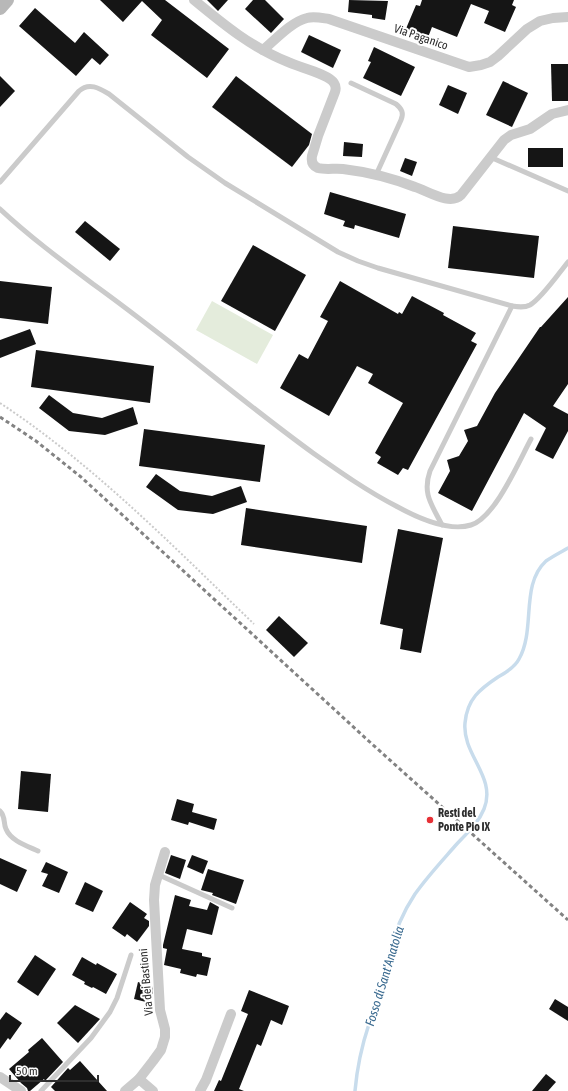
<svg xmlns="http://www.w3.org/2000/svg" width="568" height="1091" font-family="'Asap Condensed',sans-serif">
<rect width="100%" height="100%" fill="#fff"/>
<polygon fill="#e4ecdc" points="212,301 273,335 257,364 196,330"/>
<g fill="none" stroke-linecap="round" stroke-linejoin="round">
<path stroke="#c8dcec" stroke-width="3.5" d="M355,1091C357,1068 362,1045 369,1024C373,1011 380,999 384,986C387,976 387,965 389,955C394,934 403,912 415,894C427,877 441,862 455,846C465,835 478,824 484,809C497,777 462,755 465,723C467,699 480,689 498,677C507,672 515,667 519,659C536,629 520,585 546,561C553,556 561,552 568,548"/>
</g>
<g fill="#151515">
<polygon points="100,0 165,0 229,49 207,78 151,35 162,20 142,1 123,22"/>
<polygon points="207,0 228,0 218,11"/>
<polygon points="253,0 265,0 284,19 271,33 245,9"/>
<polygon points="349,0 388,1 385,20 372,18 372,15 348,12"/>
<polygon points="422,0 514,0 512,5 516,7 505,32 484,23 489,11 471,4 457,37 432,27 427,40 405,31 416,5 420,6"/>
<polygon points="35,8 75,43 84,32 109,55 100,65 92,58 76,76 19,26"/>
<polygon points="309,35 341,50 333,68 301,52"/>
<polygon points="374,47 415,67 401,96 363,78 371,62 368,61"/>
<polygon points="551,64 568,64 568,101 552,101"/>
<polygon points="0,76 15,91 0,107"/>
<polygon points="236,76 312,134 309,145 292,167 212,107"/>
<polygon points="503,81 528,93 512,127 486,115"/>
<polygon points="448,85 467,93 458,114 439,105"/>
<polygon points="344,142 363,144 362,157 343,156"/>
<rect x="528" y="148" width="35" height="19"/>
<polygon points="405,158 417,162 412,176 400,171"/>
<polygon points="330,192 406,214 399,238 355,225 354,229 343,226 345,221 324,214"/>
<polygon points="85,221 120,249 110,261 75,232"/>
<polygon points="453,226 539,236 534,278 448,268"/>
<polygon points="253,245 306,275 275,331 221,301"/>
<polygon points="0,281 52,287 48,324 0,318"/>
<polygon points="340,281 398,314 399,312 402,314 412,296 444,313 443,315 476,333 471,341 477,344 408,470 403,468 398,475 377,463 381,457 375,453 403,403 368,383 373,374 357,366 329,416 280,388 299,354 308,359 328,321 320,317"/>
<polygon points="568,297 568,384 553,406 568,414 568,431 553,459 535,450 546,428 524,413 472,511 438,493 450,471 447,460 459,456 468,441 464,430 477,426 495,393 540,327 541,327"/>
<polygon points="30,329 36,344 0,358 0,340"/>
<polygon points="36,350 154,366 150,403 31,387"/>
<polygon points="49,395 73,413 102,418 133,407 138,424 105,435 69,431 39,408"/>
<polygon points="144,429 265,445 260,482 139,466"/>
<polygon points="156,474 180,491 212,496 241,486 247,502 213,514 178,510 146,487"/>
<polygon points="246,508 367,526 362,563 241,545"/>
<polygon points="398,529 443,538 421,653 400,649 403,629 380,624"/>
<polygon points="279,616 308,643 294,657 266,630"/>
<polygon points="21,771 51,774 48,812 18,809"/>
<polygon points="177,799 194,804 192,812 217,819 214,830 189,822 188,825 171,820"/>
<polygon points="171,855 186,860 180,879 165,873"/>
<polygon points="192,855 208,861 203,874 187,867"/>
<polygon points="0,858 27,870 17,892 0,884"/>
<polygon points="46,862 68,872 59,893 42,886 48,874 41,872"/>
<polygon points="208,869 244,880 236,904 212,895 213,893 201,890"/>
<polygon points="85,882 103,891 93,912 75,904"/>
<polygon points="175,895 191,900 189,906 207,910 210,902 219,907 212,935 187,929 182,949 202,953 202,956 211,958 207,976 197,974 196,977 180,973 181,969 164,965 167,949 163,948 163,945"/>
<polygon points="130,902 147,914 144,918 149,921 149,926 137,942 127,934 125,937 112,928"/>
<polygon points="35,955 56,969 38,996 17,982"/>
<polygon points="82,957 96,965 97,963 117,974 106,994 93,987 92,988 84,984 85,982 72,975"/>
<polygon points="138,982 152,986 153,993 150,1003 134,999"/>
<polygon points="249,990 289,1006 282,1025 271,1020 261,1046 257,1044 239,1089 244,1091 214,1091 219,1080 221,1081 248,1014 241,1011"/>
<polygon points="555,999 568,1007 568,1021 549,1009"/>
<polygon points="75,1005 100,1019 78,1043 57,1023"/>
<polygon points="6,1012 22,1023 10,1040 8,1038 0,1049 0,1020"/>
<polygon points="42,1038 63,1062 45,1081 44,1079 30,1091 28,1091 27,1088 21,1083 9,1069 29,1052 28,1050"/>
<polygon points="80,1061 107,1091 55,1091 51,1087 68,1068 70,1070"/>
<polygon points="546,1074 556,1082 548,1091 532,1091"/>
</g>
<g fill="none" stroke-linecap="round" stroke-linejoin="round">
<path stroke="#cbcbcb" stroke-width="2" stroke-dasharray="2 2" stroke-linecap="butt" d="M0,403C94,465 173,546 254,624"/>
<g stroke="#cbcbcb" stroke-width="5">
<path d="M351,83L396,104C402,109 404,113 401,120L376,175"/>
<polyline points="490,157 568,191"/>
<path d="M0,182L79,91C89,82 99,88 109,94L188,157L225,183L338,252L358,261L378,268L512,306"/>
<path d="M0,209C29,236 61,260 93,284C121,304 148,325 175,346C221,382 266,419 313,453C340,472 367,491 396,506C416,517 449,532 471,525C495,518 519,461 531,439"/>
<path d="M442,525C432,505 422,494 430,471L512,306C518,307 524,308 530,305C541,299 559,273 568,262"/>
<path d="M0,811C6,817 3,823 6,829C11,841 27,846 38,851"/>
<polyline points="159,875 232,908"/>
<polyline points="41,1091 91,1038 110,1012 117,998 131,955"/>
</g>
<g stroke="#cbcbcb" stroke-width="10">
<path d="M194,0C223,24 252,48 288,62C298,67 329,74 334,83C336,86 336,89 335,92L318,136L312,156C311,162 313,166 318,168C326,170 335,168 343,169C368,172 392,178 415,187C428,191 450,206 461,195L504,140L511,135L530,129L552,114L568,110"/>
<path d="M263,50C275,40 291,22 307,18C314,16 322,18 329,19L469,67L481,65L490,62L498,56L527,29L540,21L553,18L568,17"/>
<polyline points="0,1077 21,1091"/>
<polyline points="139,1079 153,1091"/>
<polyline points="125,1091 139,1079 153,1061 161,1050 165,1037 165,1029 160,1010 154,900 155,885 165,852"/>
<polyline points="200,1091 206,1080 231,1014"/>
</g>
<polyline stroke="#b8b8b8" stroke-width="14" points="0,8 7,0"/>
<polyline stroke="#838383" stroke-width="3" stroke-dasharray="4 3" stroke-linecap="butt" points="0,417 36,441 81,477 372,744 568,920"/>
</g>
<circle fill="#e63035" stroke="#fff" stroke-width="1.5" cx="430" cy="820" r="4"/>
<g text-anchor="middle" stroke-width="4" stroke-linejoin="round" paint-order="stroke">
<g font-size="12" fill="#2e2e2e" stroke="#fff">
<text transform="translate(421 37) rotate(19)" y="4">Via Paganico</text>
<text transform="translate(146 982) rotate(-95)" y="4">Via dei Bastioni</text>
</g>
<g font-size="12" font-weight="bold" fill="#2e2e2e" stroke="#fff" text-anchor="start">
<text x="438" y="817">Resti del<tspan x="438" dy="14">Ponte Pio IX</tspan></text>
</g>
<g font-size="13" font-style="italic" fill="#3c6c91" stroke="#fff">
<text transform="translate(384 976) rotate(-73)" y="5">Fosso di Sant'Anatolia</text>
</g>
</g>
<path d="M10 1075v6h88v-6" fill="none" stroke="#2e2e2e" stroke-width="2"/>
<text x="16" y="1075" font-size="12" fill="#2e2e2e" stroke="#ffffff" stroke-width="3" paint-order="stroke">50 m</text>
</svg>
